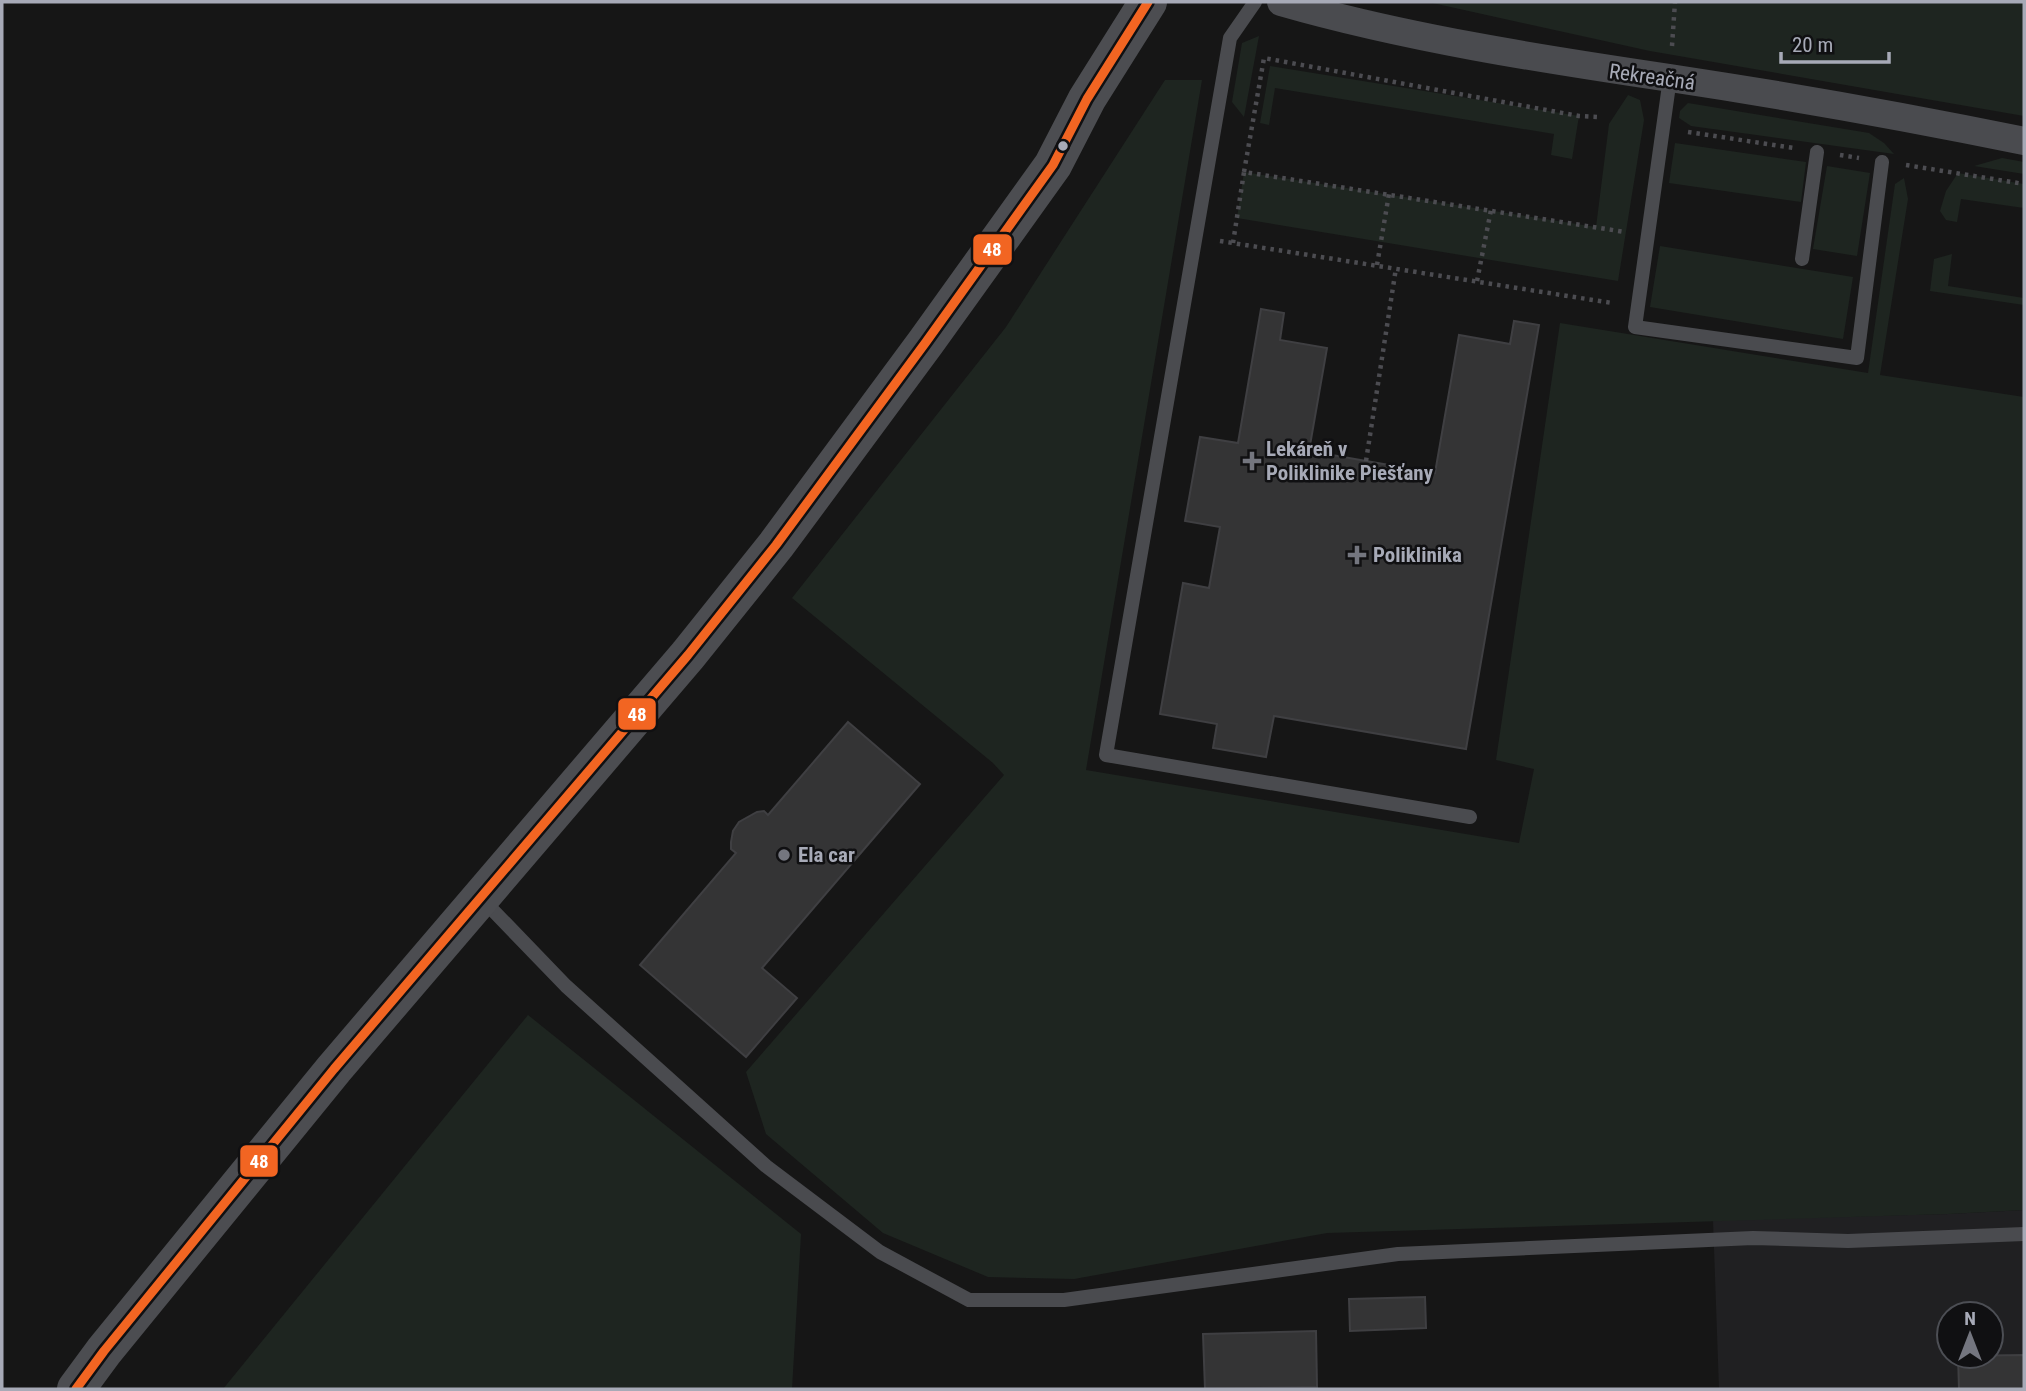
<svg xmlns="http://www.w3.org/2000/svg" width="2026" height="1391" font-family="'Roboto Condensed',sans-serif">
<rect width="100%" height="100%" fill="#161616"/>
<path fill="#202022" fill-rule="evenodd" d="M2024,1210V1389H1719L1713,1220L1948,1214ZM1949,1314H1991V1356H1949Z"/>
<g fill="#1e2520">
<polygon points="1428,2 2024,2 2024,116 1650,51"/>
<polygon points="1259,36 1244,117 1232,102 1242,43"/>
<polygon points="1270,66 1579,116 1572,159 1551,155 1554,134 1275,88 1269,125 1260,123"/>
<polygon points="1165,80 1202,80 1086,770 1519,843 1534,769 1496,760 1560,323 1868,373 1895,184 1904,178 1908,199 1880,375 2024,397 2024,1210 1948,1214 1327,1233 1074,1279 988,1277 883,1233 766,1134 746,1072 1004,775 993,763 792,598 1006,327"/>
<polygon points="1628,95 1640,100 1644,120 1618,281 1237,218 1244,172 1596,227 1609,124"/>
<polygon points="1688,103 1869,133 1884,143 1894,154 1691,126 1679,118 1680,111"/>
<polygon points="1675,143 1806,162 1801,202 1669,183"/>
<polygon points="2002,158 2024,162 2024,174 1974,166"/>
<polygon points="1827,166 1870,173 1857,256 1813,249"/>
<polygon points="1958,173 2024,184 2024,208 1961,199 1957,222 1946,220 1940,211 1946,191"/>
<polygon points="1660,246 1853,277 1843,339 1650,307"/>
<polygon points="1952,254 1948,286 2024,298 2024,305 1930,291 1934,259"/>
<polygon points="528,1015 801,1234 792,1389 223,1389"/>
</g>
<g fill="#343435" stroke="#3f3f42" stroke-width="2">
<polygon points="1261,309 1284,313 1280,340 1327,348 1309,451 1435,473 1459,335 1510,344 1514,321 1539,325 1466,749 1274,716 1266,757 1213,748 1217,724 1160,714 1183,583 1209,588 1220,527 1185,521 1200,437 1238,443"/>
<polygon points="848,722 920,784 762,968 797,998 746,1057 640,965 736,853 731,849 731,842 733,831 739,822 757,812 764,811 768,815"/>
<polygon points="1425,1297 1426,1328 1350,1331 1349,1299"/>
<polygon points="1316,1331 1317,1387 1205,1389 1203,1334"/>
<polygon points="2024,1355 2024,1389 1959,1389 1958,1356"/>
</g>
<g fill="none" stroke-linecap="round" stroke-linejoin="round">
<g stroke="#4c4c51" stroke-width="4.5" stroke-dasharray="3.5 5" stroke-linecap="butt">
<polyline points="1672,46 1675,2"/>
<polyline points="1688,132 1794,148"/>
<polyline points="1840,155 1859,158"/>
<polyline points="1906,165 2024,184"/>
<polyline points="1244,172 1264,58 1579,116 1597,117"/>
<polyline points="1220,241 1612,303"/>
<polyline points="1233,243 1244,172 1625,232"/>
<polyline points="1377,265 1389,194"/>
<polyline points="1477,281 1491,210"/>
<polyline points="1366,461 1396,268"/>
</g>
<g stroke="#4a4b4f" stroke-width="14">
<polyline points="1255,2 1230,38 1106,755 1470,817"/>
<polyline points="1670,78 1635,327 1857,358 1882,162"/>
<polyline points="1802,259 1817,152"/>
<polyline points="482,899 566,986 766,1166 880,1252 969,1300 1064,1300 1398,1254 1753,1238 1848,1241 2024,1234"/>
</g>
<path stroke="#4a4b4f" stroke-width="28" d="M1281,2C1406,38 1542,59 1670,78C1789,96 1907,117 2024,141"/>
<polyline stroke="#4c4d51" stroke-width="38" points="76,1389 104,1351 334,1069 688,655 776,545 926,342 1053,165 1087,99 1148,2"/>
<g stroke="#101012" stroke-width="14">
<polyline id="bus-1" points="76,1389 104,1351 334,1069 688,655 776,545 926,342 1053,165 1087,99 1148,2"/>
</g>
<use href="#bus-1" stroke="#f26522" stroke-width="9"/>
</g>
<circle fill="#a7aab7" stroke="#101012" stroke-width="2.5" cx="1063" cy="146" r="6"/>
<g fill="#74767f" stroke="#101012" stroke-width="2.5">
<path d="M1248.5 450.5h7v7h7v7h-7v7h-7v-7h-7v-7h7z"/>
<path d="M1353.5 544.5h7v7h7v7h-7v7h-7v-7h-7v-7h7z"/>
<circle cx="784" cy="855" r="7"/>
</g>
<g text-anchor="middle" stroke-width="5" stroke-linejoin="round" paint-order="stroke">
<g font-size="21" fill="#a7aab7" stroke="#101012">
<text transform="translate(1652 77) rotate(8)" y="7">Rekreačná</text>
</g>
<g font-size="21" font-weight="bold" fill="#a7aab7" stroke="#101012" text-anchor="start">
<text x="1266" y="456">Lekáreň v<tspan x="1266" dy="24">Poliklinike Piešťany</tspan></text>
<text x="1373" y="562">Poliklinika</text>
<text x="798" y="862">Ela car</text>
</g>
</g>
<g stroke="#101012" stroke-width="2.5">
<rect x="972" y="233" width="41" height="33" rx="7" fill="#f26522"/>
<rect x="617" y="697" width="40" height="34" rx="7" fill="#f26522"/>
<rect x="239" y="1144" width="40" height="34" rx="7" fill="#f26522"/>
</g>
<g font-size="19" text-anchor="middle" font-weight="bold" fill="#fff">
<text x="992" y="256">48</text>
<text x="637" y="721">48</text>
<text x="259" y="1168">48</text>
</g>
<rect width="2026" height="1391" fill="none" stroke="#a7aab7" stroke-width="7"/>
<g transform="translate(1970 1335)"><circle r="33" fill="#101012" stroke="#4c4e54" stroke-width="2"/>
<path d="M0-5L12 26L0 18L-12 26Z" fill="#74767f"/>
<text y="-10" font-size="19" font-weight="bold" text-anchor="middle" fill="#a7aab7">N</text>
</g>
<path d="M1781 52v10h108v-10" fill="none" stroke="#a7aab7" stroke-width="3.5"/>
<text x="1792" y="52" font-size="21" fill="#a7aab7" stroke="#101012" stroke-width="5" paint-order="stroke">20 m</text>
</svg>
